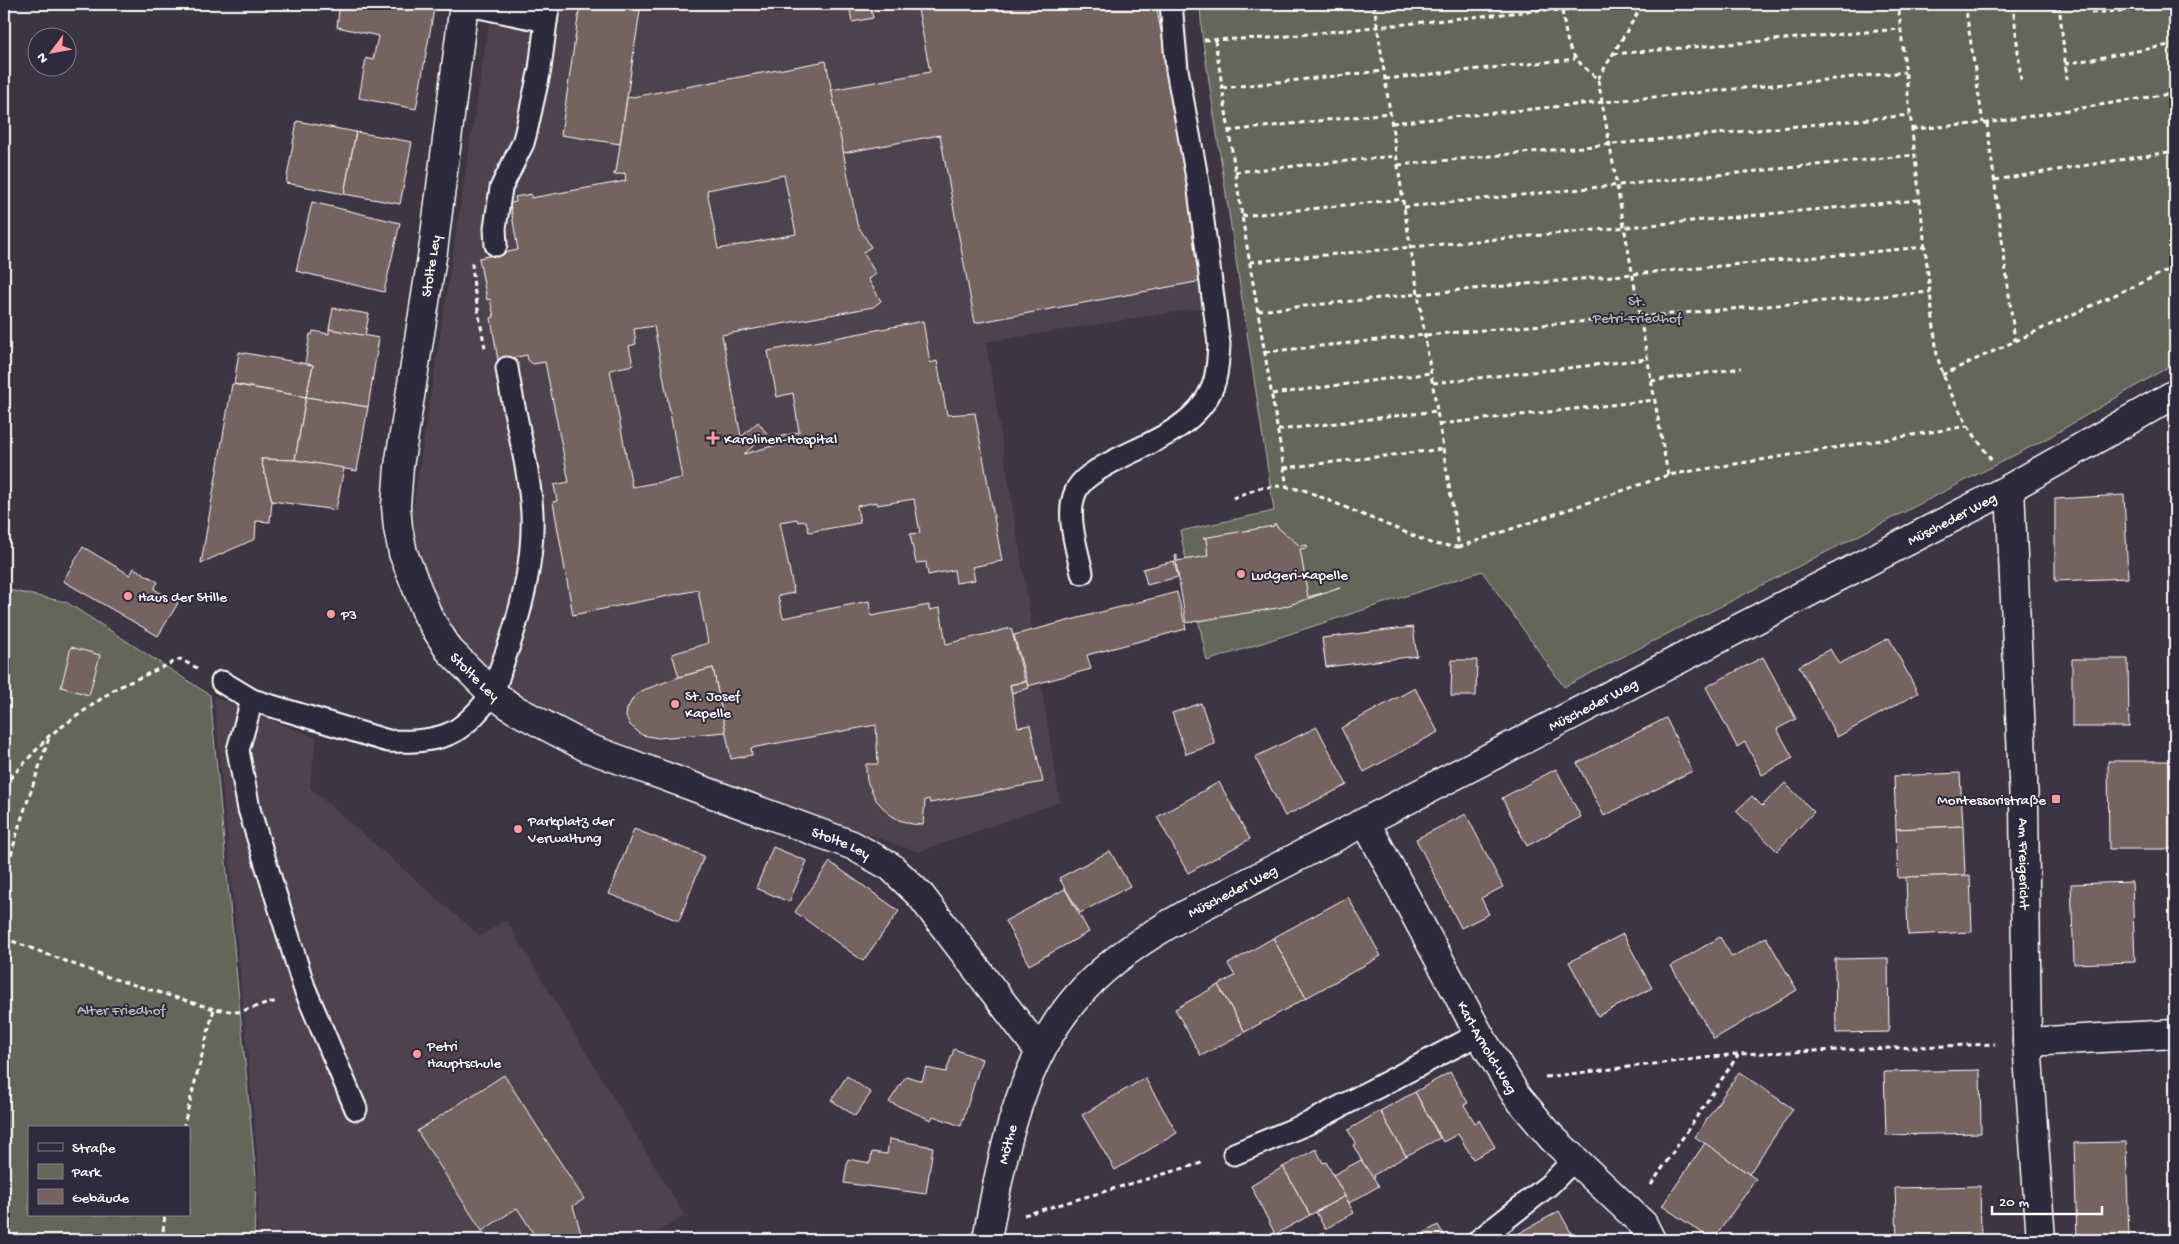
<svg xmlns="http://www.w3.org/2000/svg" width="2179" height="1244" font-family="'Gochi Hand',sans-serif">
<rect width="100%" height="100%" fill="#3d3544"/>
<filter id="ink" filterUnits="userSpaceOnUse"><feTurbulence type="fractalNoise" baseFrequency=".02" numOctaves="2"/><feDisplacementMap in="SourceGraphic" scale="10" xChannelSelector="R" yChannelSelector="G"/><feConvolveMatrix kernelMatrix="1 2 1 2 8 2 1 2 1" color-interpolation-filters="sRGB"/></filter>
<g filter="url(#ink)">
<g fill="#4e434d">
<polygon points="492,4 1184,4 1218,305 986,342 1060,802 918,852 570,728 504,685 446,625 409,533"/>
<polygon points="214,697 316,738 310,788 480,936 506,920 685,1216 649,1237 648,1240 257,1240 259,1173"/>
</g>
<g fill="#646658" stroke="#b2b2ac" fill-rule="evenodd">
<polygon points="1200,4 2175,4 2175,363 2046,439 1564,687 1482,571 1207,661 1180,531 1274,511 1202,35"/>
<path d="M4,589L66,602L210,695L256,1178L254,1240H4ZM29,1128H189V1215H29Z"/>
</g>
<g fill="#756361" stroke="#fff" fill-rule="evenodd">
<polygon points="323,4 435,4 416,109 359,98 366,58 373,60 378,36 337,27 339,9 323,8"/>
<polygon points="580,4 641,4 620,144 561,135"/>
<polygon points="849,4 870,4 873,18 852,22"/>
<polygon points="917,4 1156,4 1207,280 975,323 940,135 843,153 831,90 930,72"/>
<path d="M826,61L857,224L871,247L863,252L876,274L868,279L881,301L873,307L722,335L741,437L758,422L767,434L744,454L776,445L775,438L799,432L793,393L777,397L768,351L923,321L930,363L937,361L947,415L975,413L1002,561L972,567L975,580L956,583L954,570L928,575L926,562L916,563L910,534L920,533L914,499L877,505V502L857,506L860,523L809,532L806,521L798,522L797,519L780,522L794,593L778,596L783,618L869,601L871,616L929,605V610L940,608L946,644L1011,628L1025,681L1010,685L1018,727L1030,725L1043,782L930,803L929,799L925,800L923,825L912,824L899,820L889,814L876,800L867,781L866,771V764H878L876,725L751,748L752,755L731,759L713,668L679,677L672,654L708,643L698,590L573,615L553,502L557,501L554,485L569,482L545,362L533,364L528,360L527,355L498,361L491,318L494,317L490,299L487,300L479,258L518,250L510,203L516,202L515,197L531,194V198L626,181L625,173L614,175V173L616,172L627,98ZM784,175L796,234L718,249L707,190ZM654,326L682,478L632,487L610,370L633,365L629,346L636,344L634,329Z"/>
<polygon points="297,121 356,132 344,194 286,183"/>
<polygon points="356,132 412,142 400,204 344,194"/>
<polygon points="312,202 400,223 384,292 296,271"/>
<polygon points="333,308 369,314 365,336 329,329"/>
<polygon points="329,329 379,338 368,407 306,397 313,365 305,364 310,334 312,335 313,331 329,334"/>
<polygon points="239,352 313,365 306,397 234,384"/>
<polygon points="232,384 306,397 295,460 261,459 272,501 270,522 256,521 255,539 201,563"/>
<polygon points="306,397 368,407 357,471 295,460"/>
<polygon points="261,459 295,460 344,468 336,510 272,501"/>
<polygon points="2175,467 2175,552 2174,553 2169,468"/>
<polygon points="2124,495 2128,578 2055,581 2055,499"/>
<polygon points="1274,524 1276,524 1277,527 1300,546 1307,545 1307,548 1300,549 1308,597 1340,588 1283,607 1186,623 1175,556 1177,555 1177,561 1208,556 1206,539 1203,538 1274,526"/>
<polygon points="83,547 130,575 134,568 158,582 154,589 178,603 158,636 63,581"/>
<polygon points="1174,561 1178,577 1147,585 1143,569"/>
<polygon points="1177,592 1186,629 1087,655 1091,669 1028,686 1014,635"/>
<polygon points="1413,627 1417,656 1326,667 1322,638"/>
<polygon points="1889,638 1918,693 1837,737 1799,666 1830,649 1839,664"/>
<polygon points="71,647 100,655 89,695 61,687"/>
<polygon points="1763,657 1796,719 1777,729 1793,758 1762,775 1745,742 1737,747 1706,687"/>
<polygon points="2072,659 2128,659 2129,727 2072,727"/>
<polygon points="1452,660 1477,660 1476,696 1451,696"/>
<polygon points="713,668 726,732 658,738 642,735 630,725 626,717 627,709 633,698 641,691 679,677"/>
<polygon points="1026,681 1029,688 1012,693 1010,685"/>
<polygon points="1415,688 1438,732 1364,772 1341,728"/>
<polygon points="1201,703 1215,744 1186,754 1172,713"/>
<polygon points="1666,718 1692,771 1604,816 1577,763"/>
<polygon points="1317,727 1347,785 1285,816 1255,757"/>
<polygon points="2108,761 2175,761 2175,849 2109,849"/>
<polygon points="1556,769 1581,817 1527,846 1502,798"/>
<polygon points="1960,773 1963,826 1896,829 1894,776"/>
<polygon points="1219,782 1250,839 1188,873 1157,817"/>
<polygon points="1785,783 1814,812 1777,851 1736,811 1752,796 1762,806"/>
<polygon points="1466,814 1503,887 1481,898 1489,914 1461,928 1416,839"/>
<polygon points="1963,826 1965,875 1898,878 1896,829"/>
<polygon points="634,829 704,856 679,921 609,894"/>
<polygon points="773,847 807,861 789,902 756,888"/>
<polygon points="1110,851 1130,886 1080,913 1059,878"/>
<polygon points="830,862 899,911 863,961 795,912"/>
<polygon points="1970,875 1972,932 1908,935 1906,877"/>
<polygon points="2132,882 2135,962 2074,964 2071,884"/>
<polygon points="1065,889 1089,932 1029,965 1005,921"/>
<polygon points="1348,897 1381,956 1306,998 1273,938"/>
<polygon points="1623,934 1652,988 1598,1016 1569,962"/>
<polygon points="1720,937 1732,957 1766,937 1797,990 1714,1039 1671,966"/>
<polygon points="1273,938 1306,998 1245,1032 1218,985 1235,976 1228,964"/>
<polygon points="1888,958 1889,1032 1836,1033 1835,959"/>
<polygon points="1218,985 1245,1032 1201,1056 1175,1009"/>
<polygon points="954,1049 982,1059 961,1126 933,1116 931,1120 889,1102 906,1076 922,1081 926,1068 946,1072"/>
<polygon points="1980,1070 1981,1133 1886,1135 1884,1072"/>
<polygon points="1450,1072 1468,1103 1464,1105 1475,1123 1479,1120 1495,1147 1473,1159 1458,1134 1443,1142 1415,1092"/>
<polygon points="1739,1072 1793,1109 1749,1174 1695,1137"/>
<polygon points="504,1075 584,1199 573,1206 583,1240 596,1236 597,1240 535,1240 532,1231 517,1208 482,1231 417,1131"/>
<polygon points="847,1076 871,1093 855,1116 831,1100"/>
<polygon points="1145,1078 1177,1133 1115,1170 1082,1115"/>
<polygon points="2173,1080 2175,1080 2175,1132 2174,1132"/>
<polygon points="1415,1092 1440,1138 1406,1156 1380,1111"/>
<polygon points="1380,1111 1406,1156 1374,1175 1375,1177 1372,1179 1353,1145 1356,1144 1348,1130"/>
<polygon points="889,1139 933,1147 926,1194 844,1183 848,1159 870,1163 872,1152 887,1154"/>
<polygon points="2126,1142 2129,1240 2077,1240 2074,1143"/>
<polygon points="1705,1143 1756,1179 1713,1240 1662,1206"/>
<polygon points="1316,1149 1323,1163 1326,1162 1345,1196 1310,1215 1283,1167"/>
<polygon points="1361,1160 1379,1186 1349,1203 1333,1175"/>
<polygon points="1283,1167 1310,1215 1278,1233 1279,1236 1277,1238 1251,1186"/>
<polygon points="1980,1186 1981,1237 1897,1240 1895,1188"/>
<polygon points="1345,1196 1354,1213 1325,1229 1316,1212"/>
<polygon points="1559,1211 1575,1240 1507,1240"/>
<polygon points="1438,1225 1447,1240 1428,1240 1424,1233"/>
</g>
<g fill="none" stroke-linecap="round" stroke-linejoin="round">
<g stroke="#fff" stroke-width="25">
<g id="lane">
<polyline points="464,4 546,21 540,69 526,132 523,143 501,188 495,228 496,245"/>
<polyline points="546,21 549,4"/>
<path d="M1082,573C1077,549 1065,514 1076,491C1081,479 1097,470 1108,464C1145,444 1196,429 1213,386C1218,373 1218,358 1219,344L1198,183L1177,70L1171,4"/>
<path d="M222,682L252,700L388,741C408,742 437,741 455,731C468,723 484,706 492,693C497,685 499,674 502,665C520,617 534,565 532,513C529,464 514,416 507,368"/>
<polyline points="252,700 238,750 249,809 304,987 356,1109"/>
<polyline points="1234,1154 1309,1123 1479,1034"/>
<polyline points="1479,1240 1549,1185 1575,1159"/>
</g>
</g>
<g stroke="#fff" stroke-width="31">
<g id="street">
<path id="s1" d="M464,4L433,251L399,466L396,506L398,528L403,553L428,616L449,650L492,693L514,709L588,748L852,845L891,867L921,896L1040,1052"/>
<path id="s2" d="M2010,488L2024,803L2027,1042L2041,1240"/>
<path id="s3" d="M1366,823L1479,1034L1516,1095L1552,1138L1643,1224L1651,1240"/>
<polyline points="2027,1042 2175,1034"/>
<path id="s4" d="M987,1240C1002,1153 1021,1055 1084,989C1113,958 1149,935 1185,915L2010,488L2175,394"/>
</g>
</g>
<g stroke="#fff" stroke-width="3" stroke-dasharray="5 4" stroke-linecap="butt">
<path d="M1374,4L1404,207L1459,547L1668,475L1968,426C1955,403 1944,381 1937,355L1898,4"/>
<polyline points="1965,4 1983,123"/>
<polyline points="2013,4 2021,80"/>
<polyline points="2059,4 2067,79"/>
<path d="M1562,11C1569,50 1566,53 1598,79L1668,475"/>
<polyline points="2091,13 2175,7"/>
<polyline points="1204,40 1269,38 1541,10 1562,11 1611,4"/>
<polyline points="1215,40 1242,216 1287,487"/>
<polyline points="1613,54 1900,29"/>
<polyline points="2065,64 2175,44"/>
<polyline points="1385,79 1575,59"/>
<polyline points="1598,79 1643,4"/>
<polyline points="1222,88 1383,71"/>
<polyline points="1392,123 1905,72"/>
<polyline points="1987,123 2015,341"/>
<polyline points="1912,129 1987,123 2175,93"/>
<polyline points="1228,131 1390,113"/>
<polyline points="1398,165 1910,115"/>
<polyline points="1235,172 1397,156"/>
<polyline points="1995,180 2175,151"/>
<polyline points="1404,207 1914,155"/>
<polyline points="1242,216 1403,199"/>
<polyline points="1250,262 1919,200"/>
<polyline points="472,263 474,288 485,348"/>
<polyline points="1258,311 1418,294 1925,247"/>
<polyline points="1265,352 1425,335 1930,292"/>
<polyline points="1942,375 2175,267"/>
<polyline points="1651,381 1741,368"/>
<polyline points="1433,383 1647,359"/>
<polyline points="1272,394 1431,373"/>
<polyline points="1440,424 1654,400"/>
<polyline points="1968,426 1992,461"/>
<polyline points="1278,430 1437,411"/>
<polyline points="1284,468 1443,449"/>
<polyline points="1233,498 1259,488 1278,486 1304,490 1433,544 1459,547"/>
<polyline points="4,785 50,735 115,689 180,659 197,668"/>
<polyline points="4,881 19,826 49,738"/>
<polyline points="4,938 108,977 214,1009 238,1012 277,1001"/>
<polyline points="1545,1077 1738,1054 1995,1044"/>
<polyline points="183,1128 214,1009"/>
<polyline points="1651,1185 1738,1055"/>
<polyline points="1024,1215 1205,1162"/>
<polyline points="162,1240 165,1215"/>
</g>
<use href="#lane" stroke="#2f2a3d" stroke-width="21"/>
<use href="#street" stroke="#2f2a3d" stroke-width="28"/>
</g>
</g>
<g fill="#ff9aa2" stroke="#2f2a3d" stroke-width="2">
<path d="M710.5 430.5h5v5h5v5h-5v5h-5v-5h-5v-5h5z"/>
<circle cx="1241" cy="574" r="5"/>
<circle cx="128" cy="596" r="5"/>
<circle cx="331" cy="614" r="5"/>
<circle cx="675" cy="704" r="5"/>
<rect x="2051" y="794" width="10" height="10" rx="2.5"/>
<circle cx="518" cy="829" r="5"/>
<circle cx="417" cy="1054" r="5"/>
</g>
<g text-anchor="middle" stroke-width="4" stroke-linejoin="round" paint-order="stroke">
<g font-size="15" fill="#fff" stroke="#2f2a3d">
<text transform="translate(430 266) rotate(-81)" y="5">Stolte Ley</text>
<text dy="5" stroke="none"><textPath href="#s4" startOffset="1262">Müscheder Weg</textPath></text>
<text dy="5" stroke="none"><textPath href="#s1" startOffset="699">Stolte Ley</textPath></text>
<text dy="5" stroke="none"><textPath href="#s4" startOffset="858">Müscheder Weg</textPath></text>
<text dy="5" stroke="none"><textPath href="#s1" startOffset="1104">Stolte Ley</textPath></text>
<text dy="5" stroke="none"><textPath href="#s2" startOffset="376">Am Freigericht</textPath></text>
<text dy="5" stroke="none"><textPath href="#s4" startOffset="452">Müscheder Weg</textPath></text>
<text dy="5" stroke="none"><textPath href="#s3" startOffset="255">Karl-Arnold-Weg</textPath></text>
<text dy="5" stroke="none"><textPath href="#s4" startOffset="98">Möthe</textPath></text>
</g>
<g font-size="15" fill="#b9bab4" stroke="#2f2a3d">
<text x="1637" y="305">St.<tspan x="1637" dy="17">Petri-Friedhof</tspan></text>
<text x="121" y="1014">Alter Friedhof</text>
</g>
<g font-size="15" fill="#fff" stroke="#2f2a3d" text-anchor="start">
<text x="724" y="443">Karolinen-Hospital</text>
<text x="1251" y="579">Ludgeri-Kapelle</text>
<text x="138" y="601">Haus der Stille</text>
<text x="341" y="619">P3</text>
<text x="685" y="700">St. Josef<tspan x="685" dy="17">Kapelle</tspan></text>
<text x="2046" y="804" text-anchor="end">Montessoristraße</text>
<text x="528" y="825">Parkplatz der<tspan x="528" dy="17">Verwaltung</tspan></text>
<text x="427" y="1050">Petri<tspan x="427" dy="17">Hauptschule</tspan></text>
</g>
</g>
<rect width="2179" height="1244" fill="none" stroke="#2f2a3d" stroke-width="20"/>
<rect x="10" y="10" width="2159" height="1224" fill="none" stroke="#fff" stroke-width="2" filter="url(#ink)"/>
<rect x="28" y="1126" width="162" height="90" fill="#2f2a3d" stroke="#827f8b"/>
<rect x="38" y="1143" width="25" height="8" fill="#2f2a3d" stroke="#827f8b"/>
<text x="72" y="1152" font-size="15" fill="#ffffff">Straße</text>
<rect x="38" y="1164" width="25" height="15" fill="#646658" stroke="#827f8b"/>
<text x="72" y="1176" font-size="15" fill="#ffffff">Park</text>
<rect x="38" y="1189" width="25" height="15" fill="#756361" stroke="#827f8b"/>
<text x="72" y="1202" font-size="15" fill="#ffffff">Gebäude</text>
<g transform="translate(52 52) rotate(238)"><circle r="24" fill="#2f2a3d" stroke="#827f8b"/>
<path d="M0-4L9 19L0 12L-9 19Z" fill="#ff9aa2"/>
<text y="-8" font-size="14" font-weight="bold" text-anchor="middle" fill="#ffffff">N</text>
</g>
<path d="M1992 1206v8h110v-8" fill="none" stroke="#ffffff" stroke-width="2.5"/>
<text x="1999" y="1206" font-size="15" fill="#ffffff" stroke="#2f2a3d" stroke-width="4" paint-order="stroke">20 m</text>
</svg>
